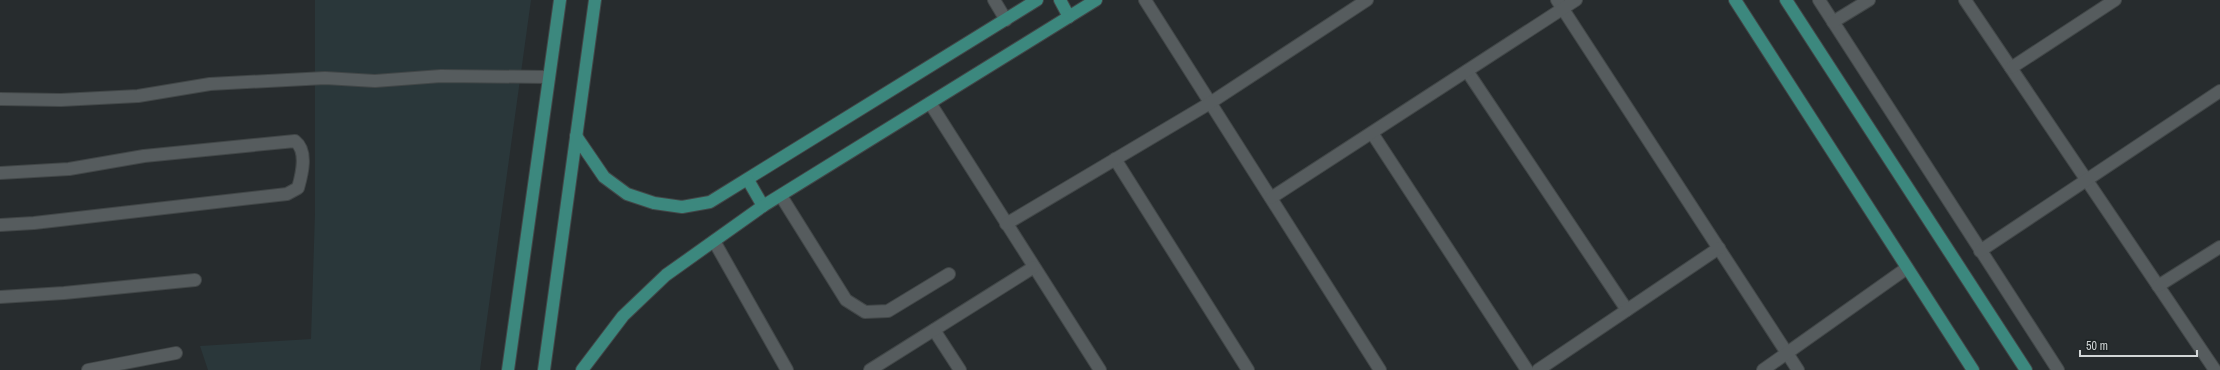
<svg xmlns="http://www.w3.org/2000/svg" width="2220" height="370" font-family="'Archivo Narrow',sans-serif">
<rect width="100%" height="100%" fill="#272c2e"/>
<polygon fill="#2a373a" points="315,0 531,0 480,370 208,370 200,346 311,339 315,213"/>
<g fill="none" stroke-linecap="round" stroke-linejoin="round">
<g stroke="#424748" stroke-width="14">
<g id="minor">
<polyline points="994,0 1006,20"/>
<polyline points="1145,0 1380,370"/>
<polyline points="1557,0 1798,370"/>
<polyline points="1819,0 2058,370"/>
<polyline points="1965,0 2215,370"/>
<polyline points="1833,22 1869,0"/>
<polyline points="2011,68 2115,0"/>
<polyline points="1467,71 1627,310"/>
<polyline points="0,99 61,100 138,96 210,84 325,78 375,81 441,76 549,77"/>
<polyline points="930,103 1100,370"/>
<polyline points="1372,133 1527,370"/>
<polyline points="1115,159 1248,370"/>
<path d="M0,173L69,169L144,156L295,141C308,151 302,174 298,188L287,194L34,223L0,225"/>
<polyline points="781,196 846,300 865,312 888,311 949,274"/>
<polyline points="1271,198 1576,0"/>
<polyline points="1006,224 1210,103 1367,0"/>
<polyline points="714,241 787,370"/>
<polyline points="1980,251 2220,91"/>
<polyline points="2158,286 2220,247"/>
<polyline points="0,297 64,293 195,280"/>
<polyline points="934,330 960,370"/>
<polyline points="88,370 176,353"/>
<polyline points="870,370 1034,267"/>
<polyline points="1538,370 1719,248"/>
<polyline points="1763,370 1907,268"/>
</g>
</g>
<g stroke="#424748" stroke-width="14">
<g id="major">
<polyline points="1060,0 1069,17"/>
<polyline points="1735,0 1973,370"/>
<polyline points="1786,0 2026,370"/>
<polyline points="576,136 604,177 627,194 654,203 682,207 710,202 1037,0"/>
<polyline points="748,180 763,206"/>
<polyline points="508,370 560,0"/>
<polyline points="544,370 595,0"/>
<polyline points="582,370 623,316 666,275 763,206 1096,0"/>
</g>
</g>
<use href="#minor" stroke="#565c5e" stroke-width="12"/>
<use href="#major" stroke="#3c887e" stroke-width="12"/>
</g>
<path d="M2080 350v6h117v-6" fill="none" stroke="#d2d6d7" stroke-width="2"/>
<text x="2086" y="350" font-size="12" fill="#d2d6d7" stroke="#1d2324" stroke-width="3" paint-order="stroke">50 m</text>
</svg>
